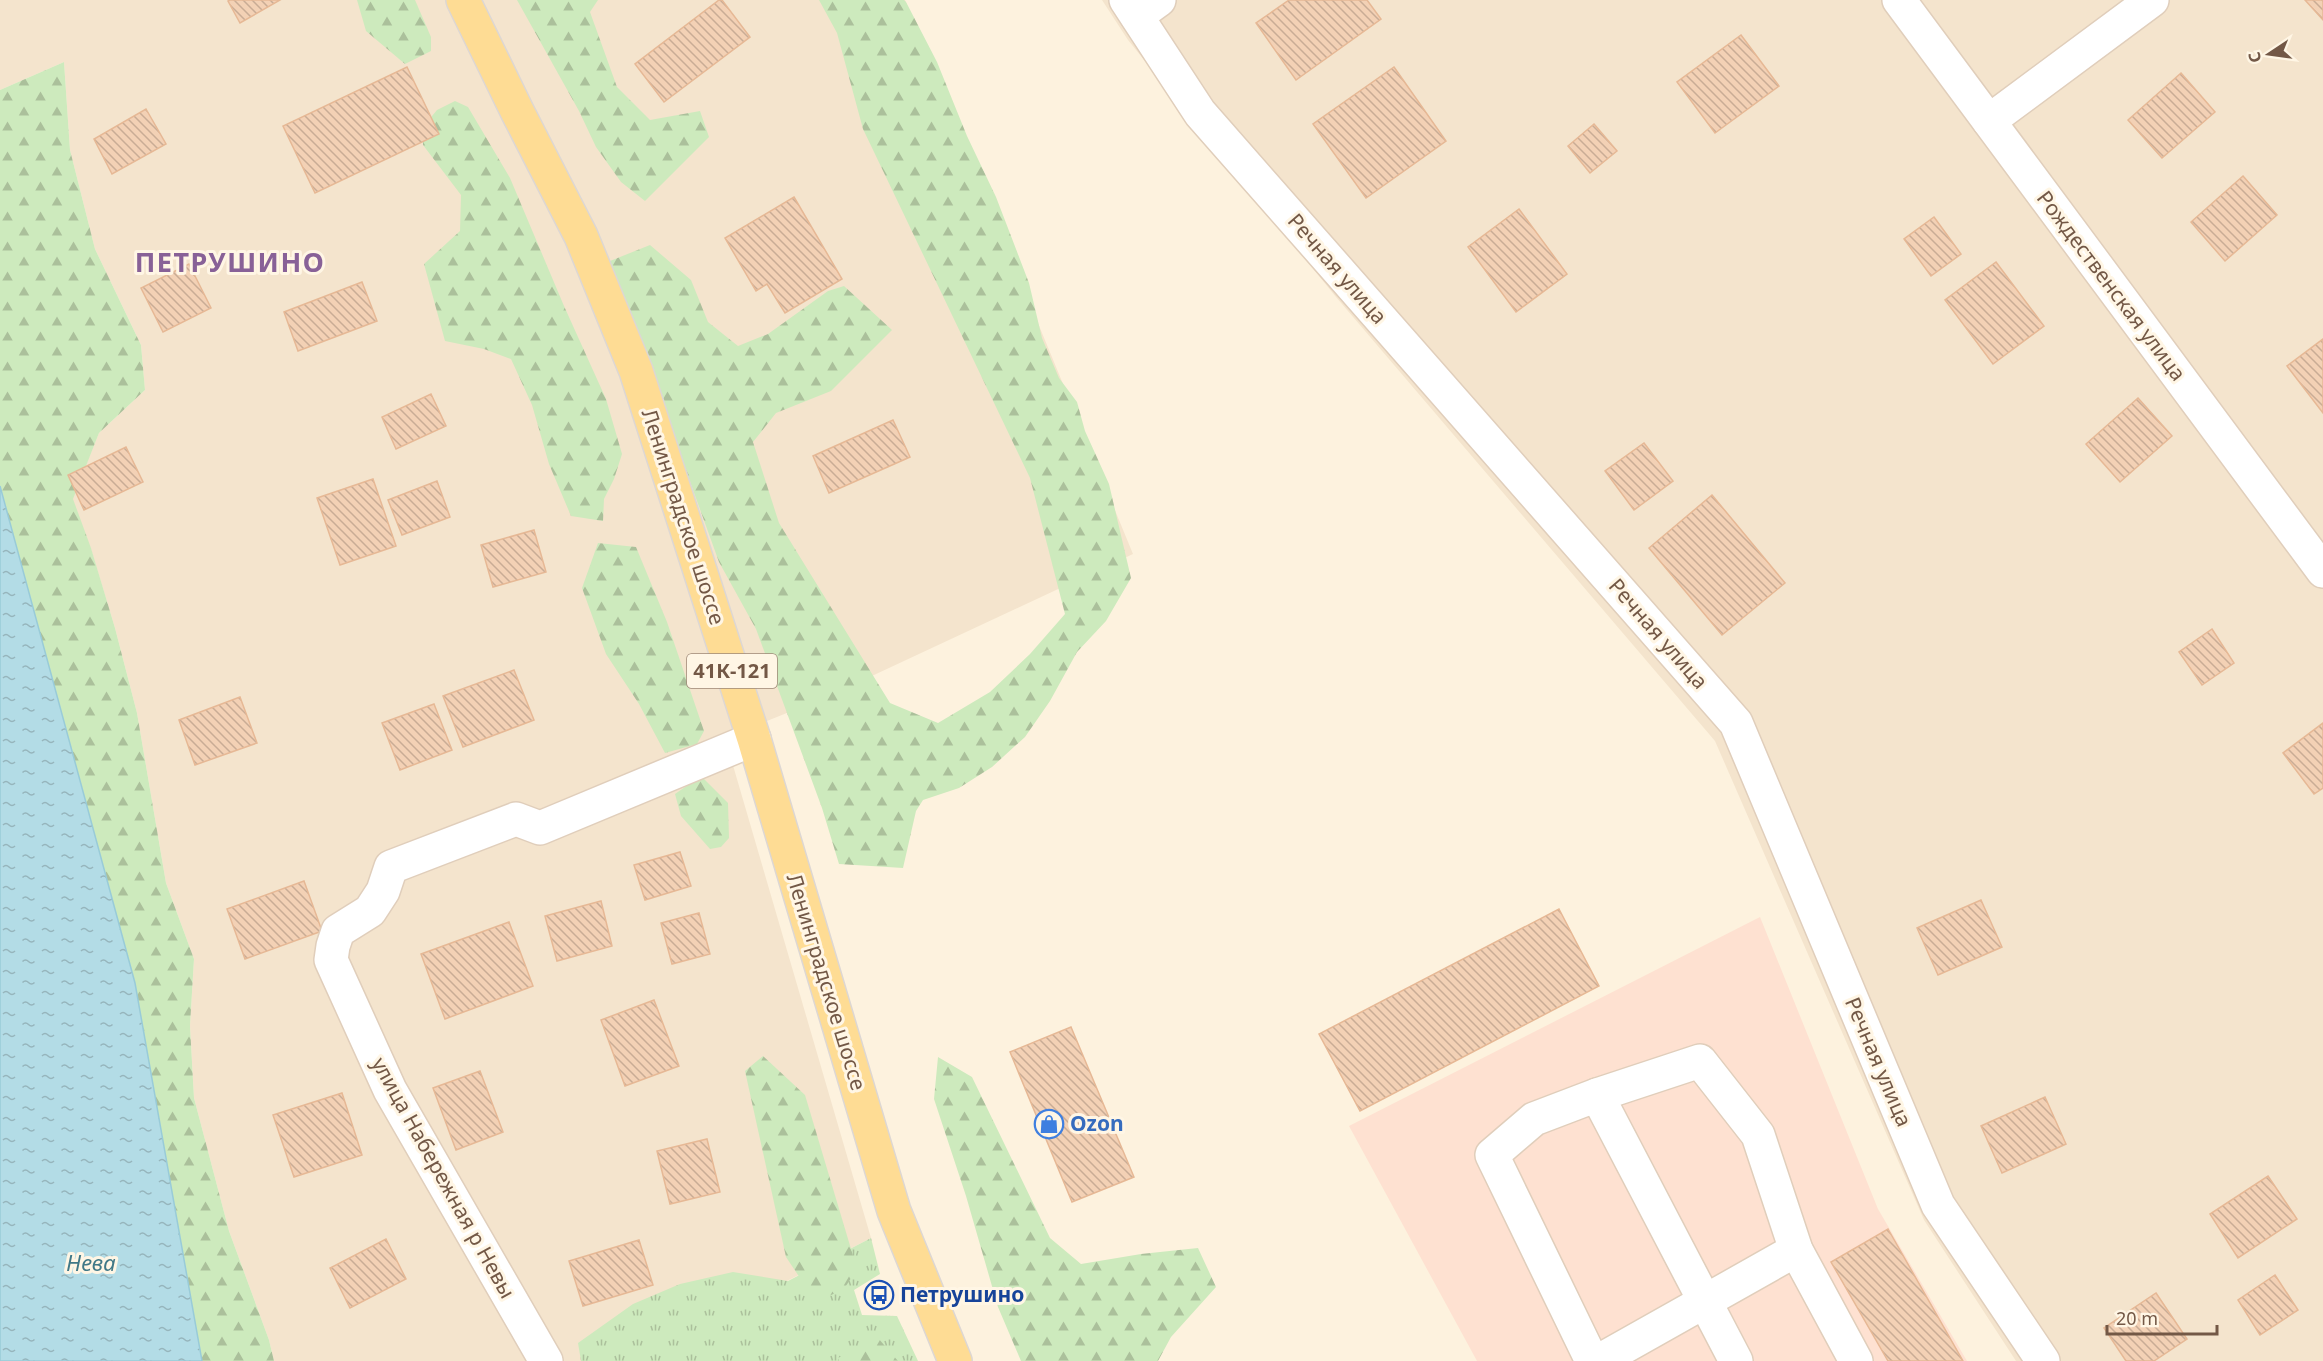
<svg xmlns="http://www.w3.org/2000/svg" width="2323" height="1361" font-family="'Noto Sans',sans-serif">
<defs>
<pattern id="grass-tufts" width="24" height="20" patternUnits="userSpaceOnUse" patternTransform="scale(1.5)"><rect width="24" height="20" fill="#cdeabd"/><path d="M3 7l-1-3M5 7V3M7 7l1-3M15 17l-1-3M17 17v-4M19 17l1-3" fill="none" stroke="#abc09b"/></pattern>
<pattern id="forest-firs" width="22" height="20" patternUnits="userSpaceOnUse" patternTransform="scale(1.5)"><rect width="22" height="20" fill="#cdeabd"/><path d="M5 1l3.5 6h-7zM16 11l3.5 6h-7z" fill="#abc09b"/></pattern>
<pattern id="water-ripples" width="26" height="14" patternUnits="userSpaceOnUse" patternTransform="scale(1.5)"><rect width="26" height="14" fill="#b3dce6"/><path d="M2 4q2-2 4 0t4 0M15 11q2-2 4 0t4 0" fill="none" stroke="#96b5bc"/></pattern>
<pattern id="building-back-hatch" width="6" height="6" patternUnits="userSpaceOnUse" patternTransform="scale(1.5)"><rect width="6" height="6" fill="#f3d1b5"/><path d="M-1 5l2 2M0 0l6 6M5-1l2 2" fill="none" stroke="#c9ac95"/></pattern>
</defs>
<rect width="100%" height="100%" fill="#fdf2de"/>
<g fill="#f4e4cd">
<polygon points="0,0 905,0 1133,554 829,696 725,738 871,1238 631,1361 274,1361 269,1340 229,1231 194,1098 190,1026 194,959 166,883 137,713 115,628 91,549 72,499 99,433 145,390 141,345 95,249 70,150 64,62 0,90"/>
<polygon points="1102,0 2323,0 2323,1361 2016,1361 1924,1220 1715,741 1336,297 1128,40"/>
</g>
<polygon fill="#fee1d1" points="1760,917 1878,1209 1967,1361 1477,1361 1349,1126"/>
<polygon fill="url(#grass-tufts)" points="871,1238 880,1274 854,1290 862,1315 897,1316 918,1361 581,1361 578,1343 633,1304 680,1284 733,1272 788,1281"/>
<g fill="url(#forest-firs)">
<polygon points="357,0 415,0 431,37 431,51 405,64 366,31"/>
<polygon points="517,0 598,0 590,12 617,87 650,120 700,111 709,137 645,201 621,182 596,147 579,111"/>
<polygon points="819,0 904,0 906,2 937,62 967,136 996,197 1029,283 1042,338 1059,378 1077,402 1085,431 1109,484 1131,578 1106,621 1077,652 1050,701 1025,737 992,767 959,788 923,800 916,811 903,868 839,864 822,808 756,629 719,562 666,415 632,333 610,261 650,245 691,280 708,322 738,346 768,334 828,291 844,286 892,330 831,391 776,413 753,442 779,523 890,703 938,723 990,692 1030,654 1065,614 1030,478 863,129 837,33"/>
<polygon points="64,62 70,150 95,249 141,345 145,390 99,433 73,499 91,548 115,628 137,713 166,883 194,959 190,1026 194,1098 229,1231 269,1340 274,1361 202,1361 135,983 0,486 0,90"/>
<polygon points="455,101 468,107 510,178 564,306 606,399 622,454 614,479 604,499 603,521 571,516 549,464 532,405 511,359 484,349 445,341 424,264 460,231 461,195 423,145 423,127 437,110"/>
<polygon points="598,543 636,547 667,622 704,731 697,744 665,753 639,704 606,654 582,588"/>
<polygon points="701,776 728,803 729,838 721,847 710,849 681,816 675,794"/>
<polygon points="763,1056 805,1095 857,1269 844,1289 816,1302 786,1257 745,1071"/>
<polygon points="938,1057 972,1077 1050,1238 1081,1264 1141,1254 1198,1248 1216,1287 1171,1337 1158,1361 1021,1361 998,1307 966,1196 934,1099"/>
<polygon points="878,1338 898,1361 839,1361 838,1358"/>
</g>
<polygon fill="url(#water-ripples)" stroke="#99cbd8" stroke-width="1.5" points="0,486 135,983 202,1361 0,1361"/>
<g fill="url(#building-back-hatch)" stroke="#e6b895" stroke-width="1.5">
<polygon points="230,0 280,0 240,23 228,1"/>
<polygon points="719,0 722,0 750,37 664,102 635,64"/>
<polygon points="1289,0 1367,0 1381,19 1296,80 1256,23"/>
<polygon points="2305,0 2323,0 2323,20"/>
<polygon points="1741,35 1779,86 1715,133 1677,82"/>
<polygon points="407,67 439,134 315,193 283,126"/>
<polygon points="1394,67 1446,141 1366,198 1313,124"/>
<polygon points="2181,73 2215,112 2162,158 2128,120"/>
<polygon points="146,109 166,144 112,174 94,139"/>
<polygon points="1594,124 1617,151 1590,173 1568,146"/>
<polygon points="2243,176 2277,215 2225,261 2191,222"/>
<polygon points="794,197 842,279 785,313 767,284 756,291 725,238"/>
<polygon points="1519,209 1567,274 1516,312 1468,247"/>
<polygon points="1934,217 1961,254 1931,276 1904,239"/>
<polygon points="1996,262 2044,326 1993,364 1945,300"/>
<polygon points="189,264 211,308 163,332 141,288"/>
<polygon points="362,282 377,321 298,351 284,312"/>
<polygon points="2323,339 2323,413 2287,366"/>
<polygon points="431,394 446,426 396,449 382,417"/>
<polygon points="2138,398 2172,436 2120,482 2086,444"/>
<polygon points="893,420 910,457 829,493 813,456"/>
<polygon points="1644,443 1673,481 1634,510 1605,471"/>
<polygon points="126,447 143,482 84,510 68,475"/>
<polygon points="373,479 396,546 340,565 317,498"/>
<polygon points="437,481 450,517 402,535 388,500"/>
<polygon points="1712,495 1785,583 1722,635 1649,548"/>
<polygon points="534,530 546,572 493,587 481,545"/>
<polygon points="2212,629 2234,663 2202,685 2179,652"/>
<polygon points="514,670 534,720 463,747 443,696"/>
<polygon points="240,697 257,743 195,765 179,720"/>
<polygon points="434,704 452,750 400,770 382,723"/>
<polygon points="2323,723 2323,788 2314,794 2283,753"/>
<polygon points="680,852 691,886 645,900 634,865"/>
<polygon points="304,881 322,931 245,959 227,909"/>
<polygon points="1981,900 2002,947 1938,975 1917,928"/>
<polygon points="601,901 612,946 557,961 545,916"/>
<polygon points="1559,909 1599,986 1360,1111 1319,1034"/>
<polygon points="699,913 710,954 672,964 661,923"/>
<polygon points="509,922 533,986 445,1019 421,954"/>
<polygon points="654,1000 679,1066 625,1086 601,1020"/>
<polygon points="1071,1027 1134,1177 1072,1202 1010,1052"/>
<polygon points="480,1071 503,1132 456,1150 433,1088"/>
<polygon points="342,1093 362,1155 294,1177 273,1115"/>
<polygon points="2045,1097 2066,1144 2002,1173 1981,1126"/>
<polygon points="707,1139 720,1192 670,1204 657,1151"/>
<polygon points="2268,1176 2297,1219 2238,1258 2210,1214"/>
<polygon points="1888,1229 1963,1361 1888,1361 1831,1262"/>
<polygon points="386,1239 406,1279 350,1308 330,1268"/>
<polygon points="639,1240 653,1285 583,1306 569,1261"/>
<polygon points="2275,1275 2298,1310 2260,1335 2238,1300"/>
<polygon points="2156,1293 2187,1339 2154,1361 2126,1361 2104,1328"/>
</g>
<g fill="none" stroke-linecap="round" stroke-linejoin="round">
<g stroke="#e0cebb" stroke-width="36">
<g id="minor">
<polyline points="1126,0 1200,113 1736,723 1938,1205 2043,1361"/>
<polyline points="1899,0 2323,571"/>
<polyline points="1137,16 1159,0"/>
<polyline points="1989,121 2152,0"/>
<polyline points="1597,1095 1736,1361"/>
<polyline points="546,1361 390,1090 331,960 333,946 338,931 370,911 383,891 391,867 516,819 540,828 754,739"/>
<polyline points="1592,1361 1492,1155 1534,1119 1597,1095 1700,1061 1758,1135 1796,1250 1856,1361"/>
<polyline points="1599,1361 1796,1250"/>
</g>
</g>
<g stroke="#ddd7d3" stroke-width="36">
<polyline id="major" points="463,0 517,111 581,236 636,371 754,739 894,1211 955,1361"/>
</g>
<use href="#minor" stroke="#fff" stroke-width="33"/>
<use href="#major" stroke="#fedc94" stroke-width="33"/>
</g>
<defs>
<g id="shop-ring" transform="scale(1.5)"><circle r="9.5" fill="#fff6e5" stroke="#3f7fe0" stroke-width="1.5"/><path d="M-5-2.5h2.3a2.7 3.5 0 0 1 5.4 0H5L5.5 6h-11ZM-1.5-2.5h3a1.5 2.3 0 0 0-3 0Z" fill="#3f7fe0"/></g>
<g id="bus-ring" transform="scale(1.5)"><circle r="9.5" fill="#fff6e5" stroke="#1a4fb4" stroke-width="1.5"/><path d="M-5-6H5V4H4V6H2V4H-2V6H-4V4H-5ZM-3.5-4V0h7V-4ZM-3.5 1.2v1.5H-2V1.2ZM2 1.2v1.5H3.5V1.2Z" fill="#1a4fb4"/></g>
</defs>
<g fill-rule="evenodd">
<use href="#shop-ring" x="1049" y="1124"/>
<use href="#bus-ring" x="879" y="1295"/>
</g>
<g text-anchor="middle" stroke-width="6" stroke-linejoin="round" paint-order="stroke">
<rect fill="#fff6e5" stroke="#9d8776" stroke-width="1.5" x="687" y="654" width="90" height="34" rx="4.5"/>
<g font-size="20" font-weight="bold" fill="#735846">
<text x="732" y="678">41К-121</text>
</g>
<g font-size="21" fill="#735846" stroke="#fff6e5">
<text transform="translate(1337 269) rotate(49)" y="7">Речная улица</text>
<text transform="translate(2111 286) rotate(53)" y="7">Рождественская улица</text>
<text transform="translate(683 517) rotate(72)" y="7">Ленинградское шоссе</text>
<text transform="translate(1658 634) rotate(49)" y="7">Речная улица</text>
<text transform="translate(826 982) rotate(73)" y="7">Ленинградское шоссе</text>
<text transform="translate(1878 1062) rotate(67)" y="7">Речная улица</text>
<text transform="translate(443 1178) rotate(61)" y="7">улица Набережная р Невы</text>
</g>
<g font-size="21" font-weight="bold" fill="#366cbe" stroke="#fff6e5" text-anchor="start">
<text x="1070" y="1131">Ozon</text>
</g>
<g font-size="21" font-weight="bold" fill="#164399" stroke="#fff6e5" text-anchor="start">
<text x="900" y="1302">Петрушино</text>
</g>
<g font-size="22" font-style="italic" fill="#407887" stroke="#fff6e5">
<text x="91" y="1271">Нева</text>
</g>
<g font-size="27" font-weight="bold" letter-spacing="1.5" fill="#886197" stroke="#fff6e5">
<text x="230" y="272">ПЕТРУШИНО</text>
</g>
</g>
<g transform="translate(2269 54) rotate(257)" stroke="#fff6e5" stroke-width="4.5" paint-order="stroke">
<path d="M0-4.5L10 22L0 15L-10 22Z" fill="#735846"/>
<text y="-9" font-size="16" font-weight="bold" text-anchor="middle" fill="#735846">С</text>
</g>
<path d="M2107 1325v9h110v-9" fill="none" stroke="#735846" stroke-width="3"/>
<text x="2116" y="1325" font-size="18" fill="#735846" stroke="#fff6e5" stroke-width="4.5" paint-order="stroke">20 m</text>
</svg>
